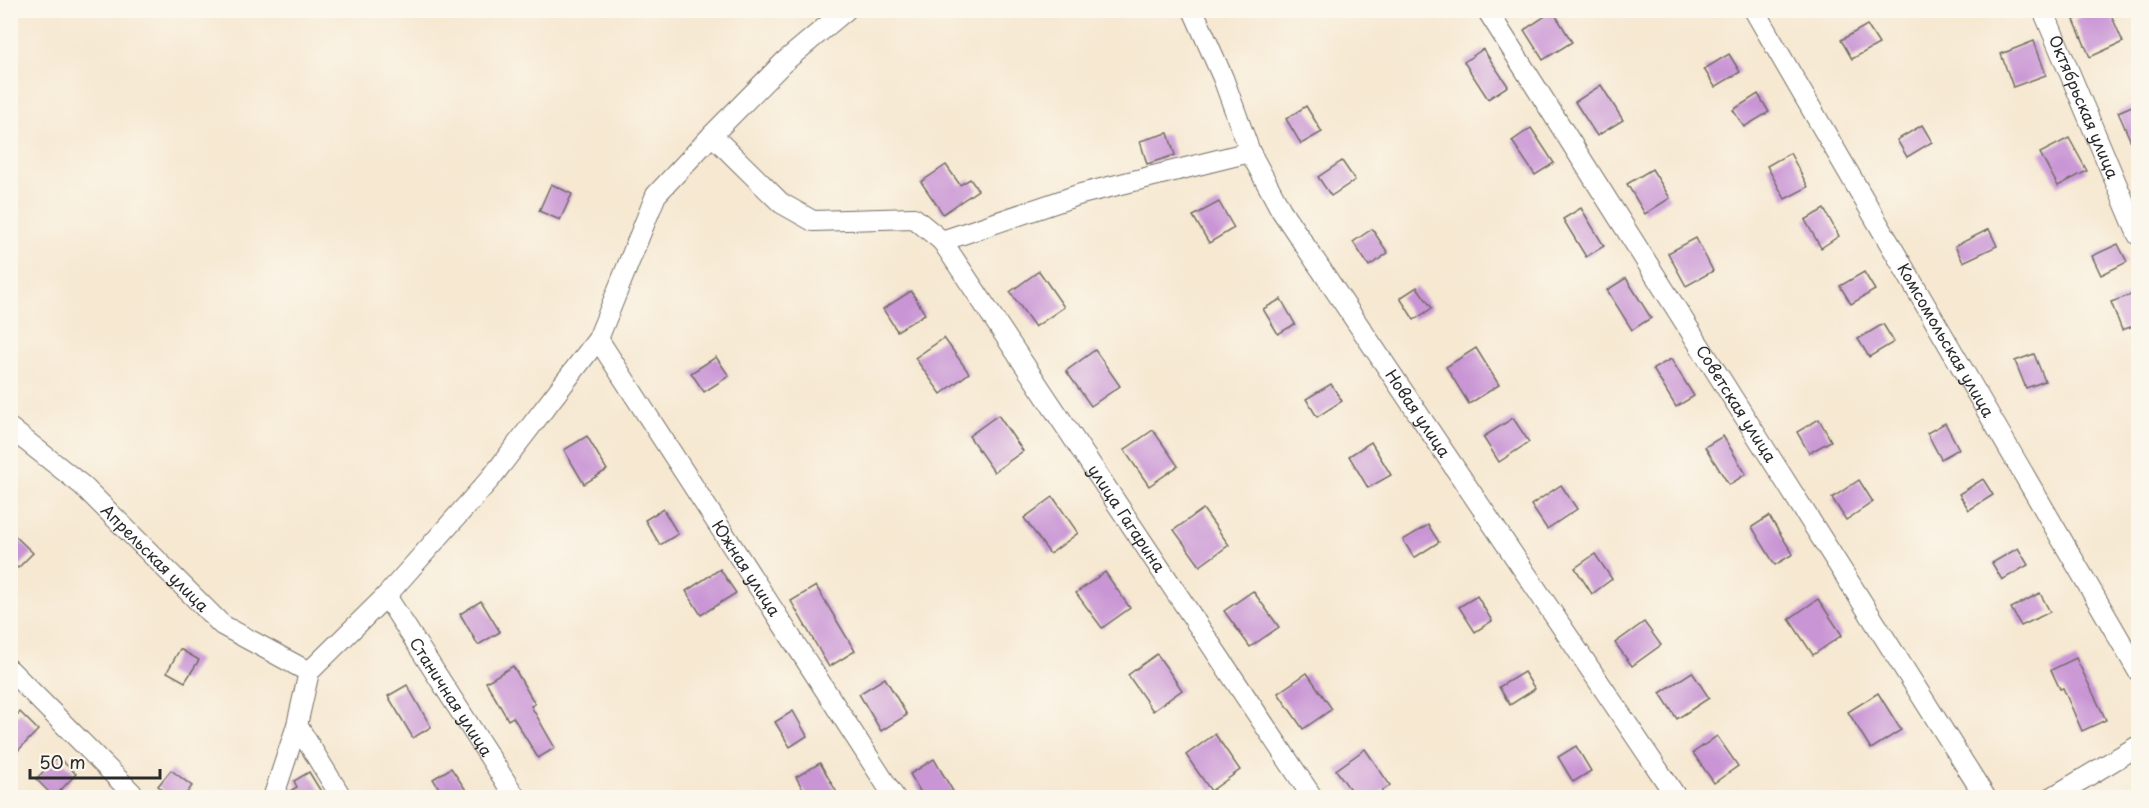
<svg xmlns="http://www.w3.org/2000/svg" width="2149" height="808" font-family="'Playpen Sans',sans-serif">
<rect width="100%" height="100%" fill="#fbf7ec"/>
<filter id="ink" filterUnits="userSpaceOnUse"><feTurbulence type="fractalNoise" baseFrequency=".0167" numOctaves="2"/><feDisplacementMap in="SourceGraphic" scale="12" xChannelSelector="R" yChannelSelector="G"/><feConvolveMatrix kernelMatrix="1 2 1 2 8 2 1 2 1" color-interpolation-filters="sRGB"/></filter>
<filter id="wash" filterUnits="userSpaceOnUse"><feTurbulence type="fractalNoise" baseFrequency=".008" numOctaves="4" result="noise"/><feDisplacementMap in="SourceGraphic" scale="24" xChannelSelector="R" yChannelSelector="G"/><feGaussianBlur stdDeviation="1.35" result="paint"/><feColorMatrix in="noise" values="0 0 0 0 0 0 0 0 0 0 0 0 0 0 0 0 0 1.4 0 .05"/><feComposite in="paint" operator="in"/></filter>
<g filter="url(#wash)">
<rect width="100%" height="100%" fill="#f6e8d1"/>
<g id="blocks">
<g fill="#c995d5">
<polygon points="2094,10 2109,10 2123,42 2090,57 2074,20"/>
<polygon points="1553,11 1572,42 1543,60 1524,30"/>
<polygon points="1867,25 1879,44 1852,59 1841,40"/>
<polygon points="2034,41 2046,75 2013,87 2001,54"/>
<polygon points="1483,49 1508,86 1488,99 1464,62"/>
<polygon points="1729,54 1740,72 1715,87 1704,69"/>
<polygon points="1601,85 1623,120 1597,136 1575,102"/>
<polygon points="1758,94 1769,112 1744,127 1733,110"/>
<polygon points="2139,103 2139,160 2118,112"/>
<polygon points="1306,106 1322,132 1301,144 1286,119"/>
<polygon points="1922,125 1932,142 1907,157 1897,140"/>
<polygon points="1531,128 1554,163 1535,175 1512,141"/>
<polygon points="1168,133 1175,155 1147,164 1140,141"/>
<polygon points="2069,138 2087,171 2058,186 2040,153"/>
<polygon points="1790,153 1808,187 1785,199 1767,166"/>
<polygon points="1342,161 1355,180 1331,196 1318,177"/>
<polygon points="946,165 960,185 970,179 978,190 943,214 921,182"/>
<polygon points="1652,169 1670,198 1645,214 1627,184"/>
<polygon points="551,184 572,194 560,220 539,211"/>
<polygon points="1219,202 1234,228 1209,243 1193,216"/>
<polygon points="1581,208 1604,246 1586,257 1563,219"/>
<polygon points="1824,209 1839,236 1821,248 1805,220"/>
<polygon points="1372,229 1388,253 1369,266 1353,242"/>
<polygon points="1989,229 1997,246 1963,262 1955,246"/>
<polygon points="1696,238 1713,271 1686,286 1668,253"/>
<polygon points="2118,244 2127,262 2101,275 2092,256"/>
<polygon points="1039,271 1064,307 1035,327 1010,292"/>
<polygon points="1864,272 1875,290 1851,304 1840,286"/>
<polygon points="1626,278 1651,318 1632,330 1607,290"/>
<polygon points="1417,287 1432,308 1414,320 1400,298"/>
<polygon points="911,291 925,314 897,331 883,309"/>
<polygon points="2139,292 2139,324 2122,330 2111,302"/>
<polygon points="1281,299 1295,324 1278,334 1263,309"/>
<polygon points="1883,324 1894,342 1869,357 1858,339"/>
<polygon points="944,338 969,373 941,394 915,358"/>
<polygon points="1476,348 1499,385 1469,404 1446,367"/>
<polygon points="1095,350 1120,386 1091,406 1066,371"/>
<polygon points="2034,354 2045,381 2026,388 2015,361"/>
<polygon points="716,357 729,376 704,392 691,373"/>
<polygon points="1671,359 1694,396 1676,407 1653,369"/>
<polygon points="1331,384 1342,401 1317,417 1306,399"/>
<polygon points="998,415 1023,451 994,472 969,436"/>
<polygon points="1513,418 1529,442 1499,462 1483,437"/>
<polygon points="1819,419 1831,441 1809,453 1797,432"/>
<polygon points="1945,423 1959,449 1941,459 1927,433"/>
<polygon points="1153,430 1178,466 1149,486 1124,450"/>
<polygon points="587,436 607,470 584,484 564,450"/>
<polygon points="1723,436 1746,474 1729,485 1705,447"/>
<polygon points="1371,442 1391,475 1368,488 1349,456"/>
<polygon points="1983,479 1993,495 1969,510 1959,494"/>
<polygon points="1859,480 1873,502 1846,520 1832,498"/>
<polygon points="1561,485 1577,509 1547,529 1531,505"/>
<polygon points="1053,497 1078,533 1050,554 1024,518"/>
<polygon points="663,509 678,534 660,545 645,520"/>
<polygon points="1203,509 1229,545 1200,566 1174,530"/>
<polygon points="1769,516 1793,554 1775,565 1752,527"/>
<polygon points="1428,525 1439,542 1414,558 1403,540"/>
<polygon points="10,531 33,553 18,568 10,561"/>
<polygon points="2018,548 2028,565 2002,580 1992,563"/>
<polygon points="1595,554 1612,579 1592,594 1575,568"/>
<polygon points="720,569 736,593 701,615 686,591"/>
<polygon points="1105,572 1130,608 1102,628 1076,593"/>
<polygon points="816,586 855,651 829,667 791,601"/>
<polygon points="1253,591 1279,627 1250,647 1224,611"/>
<polygon points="2040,593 2050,612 2021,626 2011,608"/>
<polygon points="1477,596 1492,621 1475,632 1459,607"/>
<polygon points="1818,599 1842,635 1813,655 1789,619"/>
<polygon points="481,601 500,632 478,645 460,614"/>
<polygon points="1644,622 1661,645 1632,666 1615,643"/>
<polygon points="180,649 199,660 185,682 167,672"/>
<polygon points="1157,654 1182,690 1153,711 1128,675"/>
<polygon points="2076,658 2106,720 2082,731 2063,688 2060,689 2051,670"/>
<polygon points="513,666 535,704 531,706 555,748 538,758 513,717 508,720 486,682"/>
<polygon points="1524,672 1535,689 1510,705 1499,687"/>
<polygon points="1692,672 1709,698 1677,719 1660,693"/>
<polygon points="1307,673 1332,709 1303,729 1278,693"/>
<polygon points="885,678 907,715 881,731 859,694"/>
<polygon points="407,685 431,727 413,738 388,696"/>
<polygon points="1878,693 1901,730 1871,749 1848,712"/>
<polygon points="793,711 807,736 790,747 775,722"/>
<polygon points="20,712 38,730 10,759 10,723"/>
<polygon points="1215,734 1240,770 1211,791 1186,755"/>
<polygon points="1717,736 1738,766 1714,783 1693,753"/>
<polygon points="1576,746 1591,771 1573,782 1558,757"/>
<polygon points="1365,749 1390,785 1373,798 1356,798 1336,770"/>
<polygon points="58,757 76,774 54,797 36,779"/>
<polygon points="934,759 957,798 924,798 910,774"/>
<polygon points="820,763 840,798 808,798 796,777"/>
<polygon points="451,768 466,790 454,798 445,798 433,779"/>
<polygon points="171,770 192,786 183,798 172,798 158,786"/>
<polygon points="309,772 325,798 286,798 287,793 297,787 294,781"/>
</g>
</g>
</g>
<g filter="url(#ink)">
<use href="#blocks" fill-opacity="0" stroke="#726d65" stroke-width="1.5"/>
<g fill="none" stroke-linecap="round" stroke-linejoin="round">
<g stroke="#726d65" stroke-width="22">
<g id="street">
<path id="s1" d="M1193,10L1223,78L1250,152L1281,210L1677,798"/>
<path id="s2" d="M1487,10L1986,798"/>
<path id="s3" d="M1754,10L2138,671"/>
<path id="s4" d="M2043,10L2138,235"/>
<polyline points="712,135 784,62 846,10"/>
<polyline points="942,241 1081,194 1250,152"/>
<path id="s5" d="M598,339L895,798"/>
<path id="s6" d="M10,428L83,486L222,625L309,672"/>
<path id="s7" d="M386,596L516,798"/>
<polyline points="10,670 137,798"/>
<polyline points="297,725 342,798"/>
<path id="s8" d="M273,798L297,725L309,672L386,596L491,478L598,339L656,195L712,135L781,203L813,221L914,218L942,241L1313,798"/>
<polyline points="2051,798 2138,746"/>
</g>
</g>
<use href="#street" stroke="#fff" stroke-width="20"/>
</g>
</g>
<g text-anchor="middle" stroke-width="6" stroke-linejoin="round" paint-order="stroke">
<g font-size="16" fill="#2b2b2b" stroke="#fbf7ec">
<text dy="6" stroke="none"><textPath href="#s4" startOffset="105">Октябрьская улица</textPath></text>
<text dy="6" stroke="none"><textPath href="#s3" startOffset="382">Комсомольская улица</textPath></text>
<text dy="6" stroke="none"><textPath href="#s2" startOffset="466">Советская улица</textPath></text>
<text dy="6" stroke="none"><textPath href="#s1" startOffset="464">Новая улица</textPath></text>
<text dy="6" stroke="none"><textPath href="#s8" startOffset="1414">улица Гагарина</textPath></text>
<text dy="6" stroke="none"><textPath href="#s6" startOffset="195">Апрельская улица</textPath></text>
<text dy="6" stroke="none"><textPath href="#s5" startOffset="273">Южная улица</textPath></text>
<text dy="6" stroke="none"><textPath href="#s7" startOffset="120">Станичная улица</textPath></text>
</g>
</g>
<rect width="2149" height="808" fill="none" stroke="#fbf7ec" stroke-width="36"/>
<path d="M30 769v9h130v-9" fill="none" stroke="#2b2b2b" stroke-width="3"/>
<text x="39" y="769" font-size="18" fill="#2b2b2b" stroke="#fbf7ec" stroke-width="4.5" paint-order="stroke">50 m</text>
</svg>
